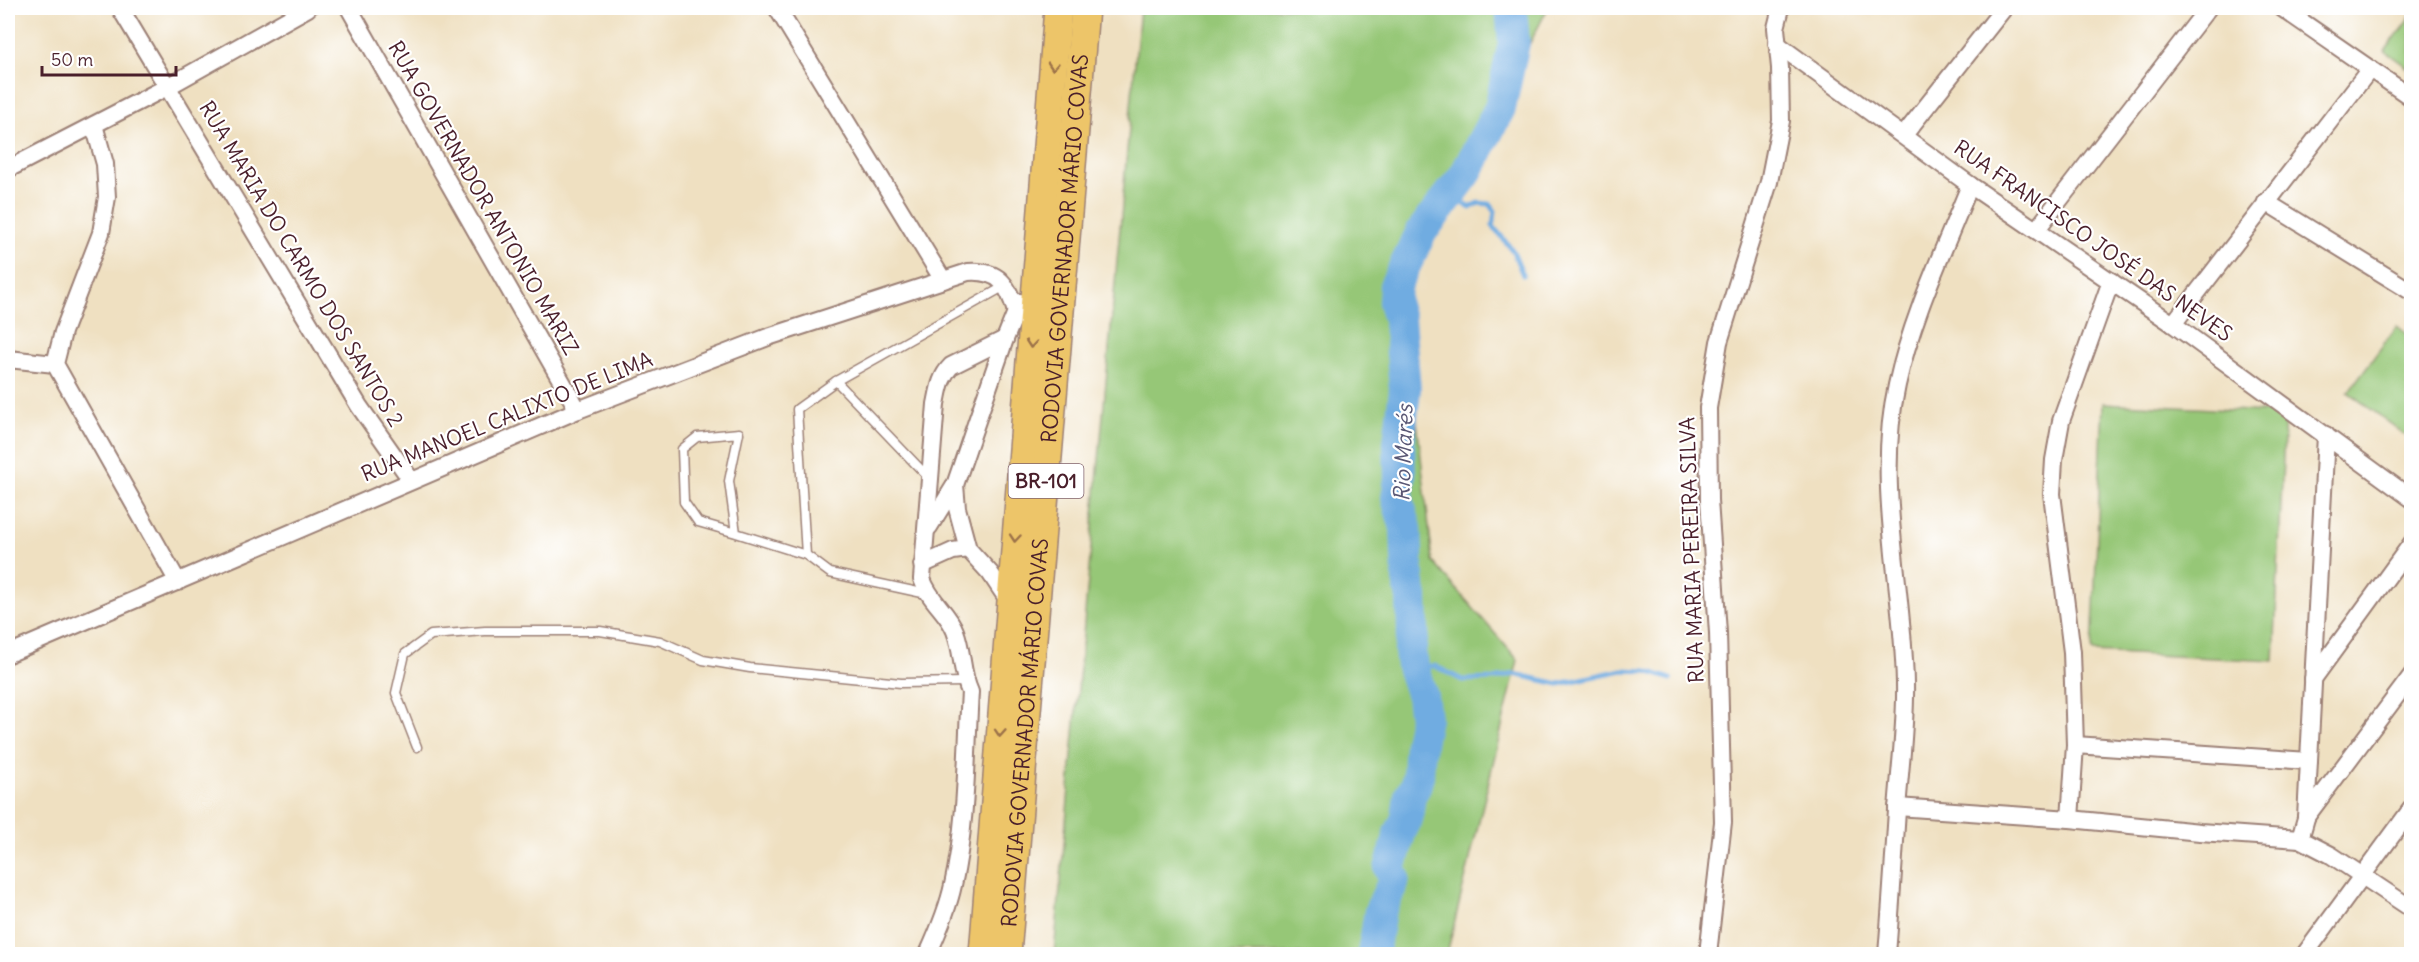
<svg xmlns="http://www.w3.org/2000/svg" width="2419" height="962" font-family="Delius,sans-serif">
<rect width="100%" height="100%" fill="#fff"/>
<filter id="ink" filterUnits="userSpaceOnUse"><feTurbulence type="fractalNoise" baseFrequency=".0167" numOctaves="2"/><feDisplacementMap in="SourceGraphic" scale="12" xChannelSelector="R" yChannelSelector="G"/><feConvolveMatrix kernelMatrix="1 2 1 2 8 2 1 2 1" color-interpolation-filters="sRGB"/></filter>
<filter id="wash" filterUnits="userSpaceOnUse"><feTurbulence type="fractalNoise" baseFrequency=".008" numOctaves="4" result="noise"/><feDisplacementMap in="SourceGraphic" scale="24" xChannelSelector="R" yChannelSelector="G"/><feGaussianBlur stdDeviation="1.35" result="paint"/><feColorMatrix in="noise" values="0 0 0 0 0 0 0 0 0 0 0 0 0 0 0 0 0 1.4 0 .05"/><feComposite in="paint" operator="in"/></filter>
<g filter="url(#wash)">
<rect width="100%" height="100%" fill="#efe0c1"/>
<g fill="#96c777" stroke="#707351" stroke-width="1.5">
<polygon points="1140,8 1548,8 1402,291 1433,562 1518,660 1447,954 1054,954"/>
<polygon points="2411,16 2411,70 2385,51"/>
<polygon points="2397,326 2411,337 2411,439 2348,392"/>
<polygon points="2103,403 2285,413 2274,661 2092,652"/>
</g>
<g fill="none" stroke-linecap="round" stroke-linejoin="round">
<g stroke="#6face1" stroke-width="5">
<polyline points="1450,195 1470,208 1479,203 1490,204 1495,211 1493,226 1513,251 1523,275"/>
<polyline points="1415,673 1426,666 1435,666 1462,680 1495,679 1514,674 1559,684 1622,670 1647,671 1671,679"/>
</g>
<polyline stroke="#6face1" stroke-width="32" points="1373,954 1380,911 1393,883 1394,877 1390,869 1400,833 1407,818 1410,795 1415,787 1418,776 1420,743 1425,718 1422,696 1412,666 1410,651 1413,633 1412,597 1408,579 1406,528 1397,498 1400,478 1399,443 1405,389 1399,319 1394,302 1395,286 1422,231 1465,175 1500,108 1514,43 1511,8"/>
</g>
</g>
<g filter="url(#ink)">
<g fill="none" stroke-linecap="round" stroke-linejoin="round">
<g stroke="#9c8076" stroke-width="11">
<g id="service">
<polyline points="836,381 929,478"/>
<polyline points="736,533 698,522 684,502 682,449 697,437 739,433 729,481 736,533 806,555"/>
<polyline points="927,594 830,573 806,555 797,409 836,381 1005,286"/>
<polyline points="417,747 396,693 405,654 431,635 485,631 600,631 660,641 703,660 750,668 901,683 965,682"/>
</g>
</g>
<g stroke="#9c8076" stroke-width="20">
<g id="minor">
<polyline points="120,8 359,406 411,480"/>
<polyline points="349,8 578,410"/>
<polyline points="777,8 943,280"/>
<polyline points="2282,8 2412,98"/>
<polyline points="1777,44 1970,185 2173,324 2412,499"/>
<polyline points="94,125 105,164 107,197 101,233 63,332 55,364 178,582"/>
<polyline points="1904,135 2004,8"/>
<polyline points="8,169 167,87 308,8"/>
<polyline points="2266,202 2412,292"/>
<polyline points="2037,229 2208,8"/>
<polyline points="2173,324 2370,69"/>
<polyline points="8,359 55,364"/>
<polyline points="955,485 957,508 968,549 990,573 1010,603"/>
<polyline points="929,527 955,485 1005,339 1020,302"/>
<polyline points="922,565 953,551 968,549"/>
<path d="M8,654L578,410L768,337L968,272C999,270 1008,284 1016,312"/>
<polyline points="2313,679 2412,543"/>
<polyline points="2075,745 2309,761"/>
<polyline points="1897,807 2070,819 2200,832 2300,839 2331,855 2412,909"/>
<polyline points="2306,817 2412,675"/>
<polyline points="2070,819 2075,745 2072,652 2052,494 2054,460 2061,421 2111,281"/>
<polyline points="2300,839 2306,818 2326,435"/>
<path d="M928,954C938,932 948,909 953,885C967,823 966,755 970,692C961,673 963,651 955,631C948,612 930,602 922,579L936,404C939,390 940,377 951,366L1005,339"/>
<polyline points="1708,954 1723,822 1718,633 1709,500 1708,408 1719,342 1769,182 1781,121 1780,68 1776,28 1781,8"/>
<path d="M1887,954C1891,906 1894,858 1897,810C1900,767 1906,726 1905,683C1903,584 1875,483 1897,385C1912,316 1944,250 1970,185"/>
<polyline points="2305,954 2412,808"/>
</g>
</g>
<g stroke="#9c8076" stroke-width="30">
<g id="trunk">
<polyline points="983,954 1058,8"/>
<path id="s1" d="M1007,954L1085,8"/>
</g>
</g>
<use href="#service" stroke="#fff" stroke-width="8"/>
<use href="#minor" stroke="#fff" stroke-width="16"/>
<use href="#trunk" stroke="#edc569" stroke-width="27"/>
</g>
<defs><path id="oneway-chevron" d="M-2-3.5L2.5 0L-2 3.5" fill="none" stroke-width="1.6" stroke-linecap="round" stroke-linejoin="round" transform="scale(1.5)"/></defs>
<g stroke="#9c724a">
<use href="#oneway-chevron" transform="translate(1053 66) rotate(95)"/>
<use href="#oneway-chevron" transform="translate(1031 344) rotate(95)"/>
<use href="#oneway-chevron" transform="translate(1015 538) rotate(95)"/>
<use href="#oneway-chevron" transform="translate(1000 733) rotate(94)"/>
</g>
</g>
<g text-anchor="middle" stroke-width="4.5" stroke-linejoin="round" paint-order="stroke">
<rect fill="#fff" stroke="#80626b" stroke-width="1.5" x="1008.5" y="464" width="75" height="34" rx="4.5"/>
<g font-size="20" font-weight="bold" fill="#4a1f2b">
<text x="1046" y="488">BR-101</text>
</g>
<g font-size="21" fill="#4a1f2b" stroke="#fff">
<text transform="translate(483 198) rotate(60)" y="7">RUA GOVERNADOR ANTONIO MARIZ</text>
<text transform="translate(2093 241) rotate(35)" y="7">RUA FRANCISCO JOSÉ DAS NEVES</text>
<text dy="7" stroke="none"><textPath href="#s1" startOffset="708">RODOVIA GOVERNADOR MÁRIO COVAS</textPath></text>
<text transform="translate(301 264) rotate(59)" y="7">RUA MARIA DO CARMO DOS SANTOS 2</text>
<text transform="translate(507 417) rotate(-22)" y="7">RUA MANOEL CALIXTO DE LIMA</text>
<text transform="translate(1692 550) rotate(-92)" y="7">RUA MARIA PEREIRA SILVA</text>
<text dy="7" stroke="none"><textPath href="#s1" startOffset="222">RODOVIA GOVERNADOR MÁRIO COVAS</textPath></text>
</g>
<g font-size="22" font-style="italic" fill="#595774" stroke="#fff">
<text transform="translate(1403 453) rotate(-88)" y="8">Rio Marés</text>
</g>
</g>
<rect width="2419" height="962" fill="none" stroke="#fff" stroke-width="30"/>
<path d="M42 66v9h134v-9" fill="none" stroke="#4a1f2b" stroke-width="3"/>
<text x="51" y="66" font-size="18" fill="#4a1f2b" stroke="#ffffff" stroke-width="4.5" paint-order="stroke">50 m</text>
</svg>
